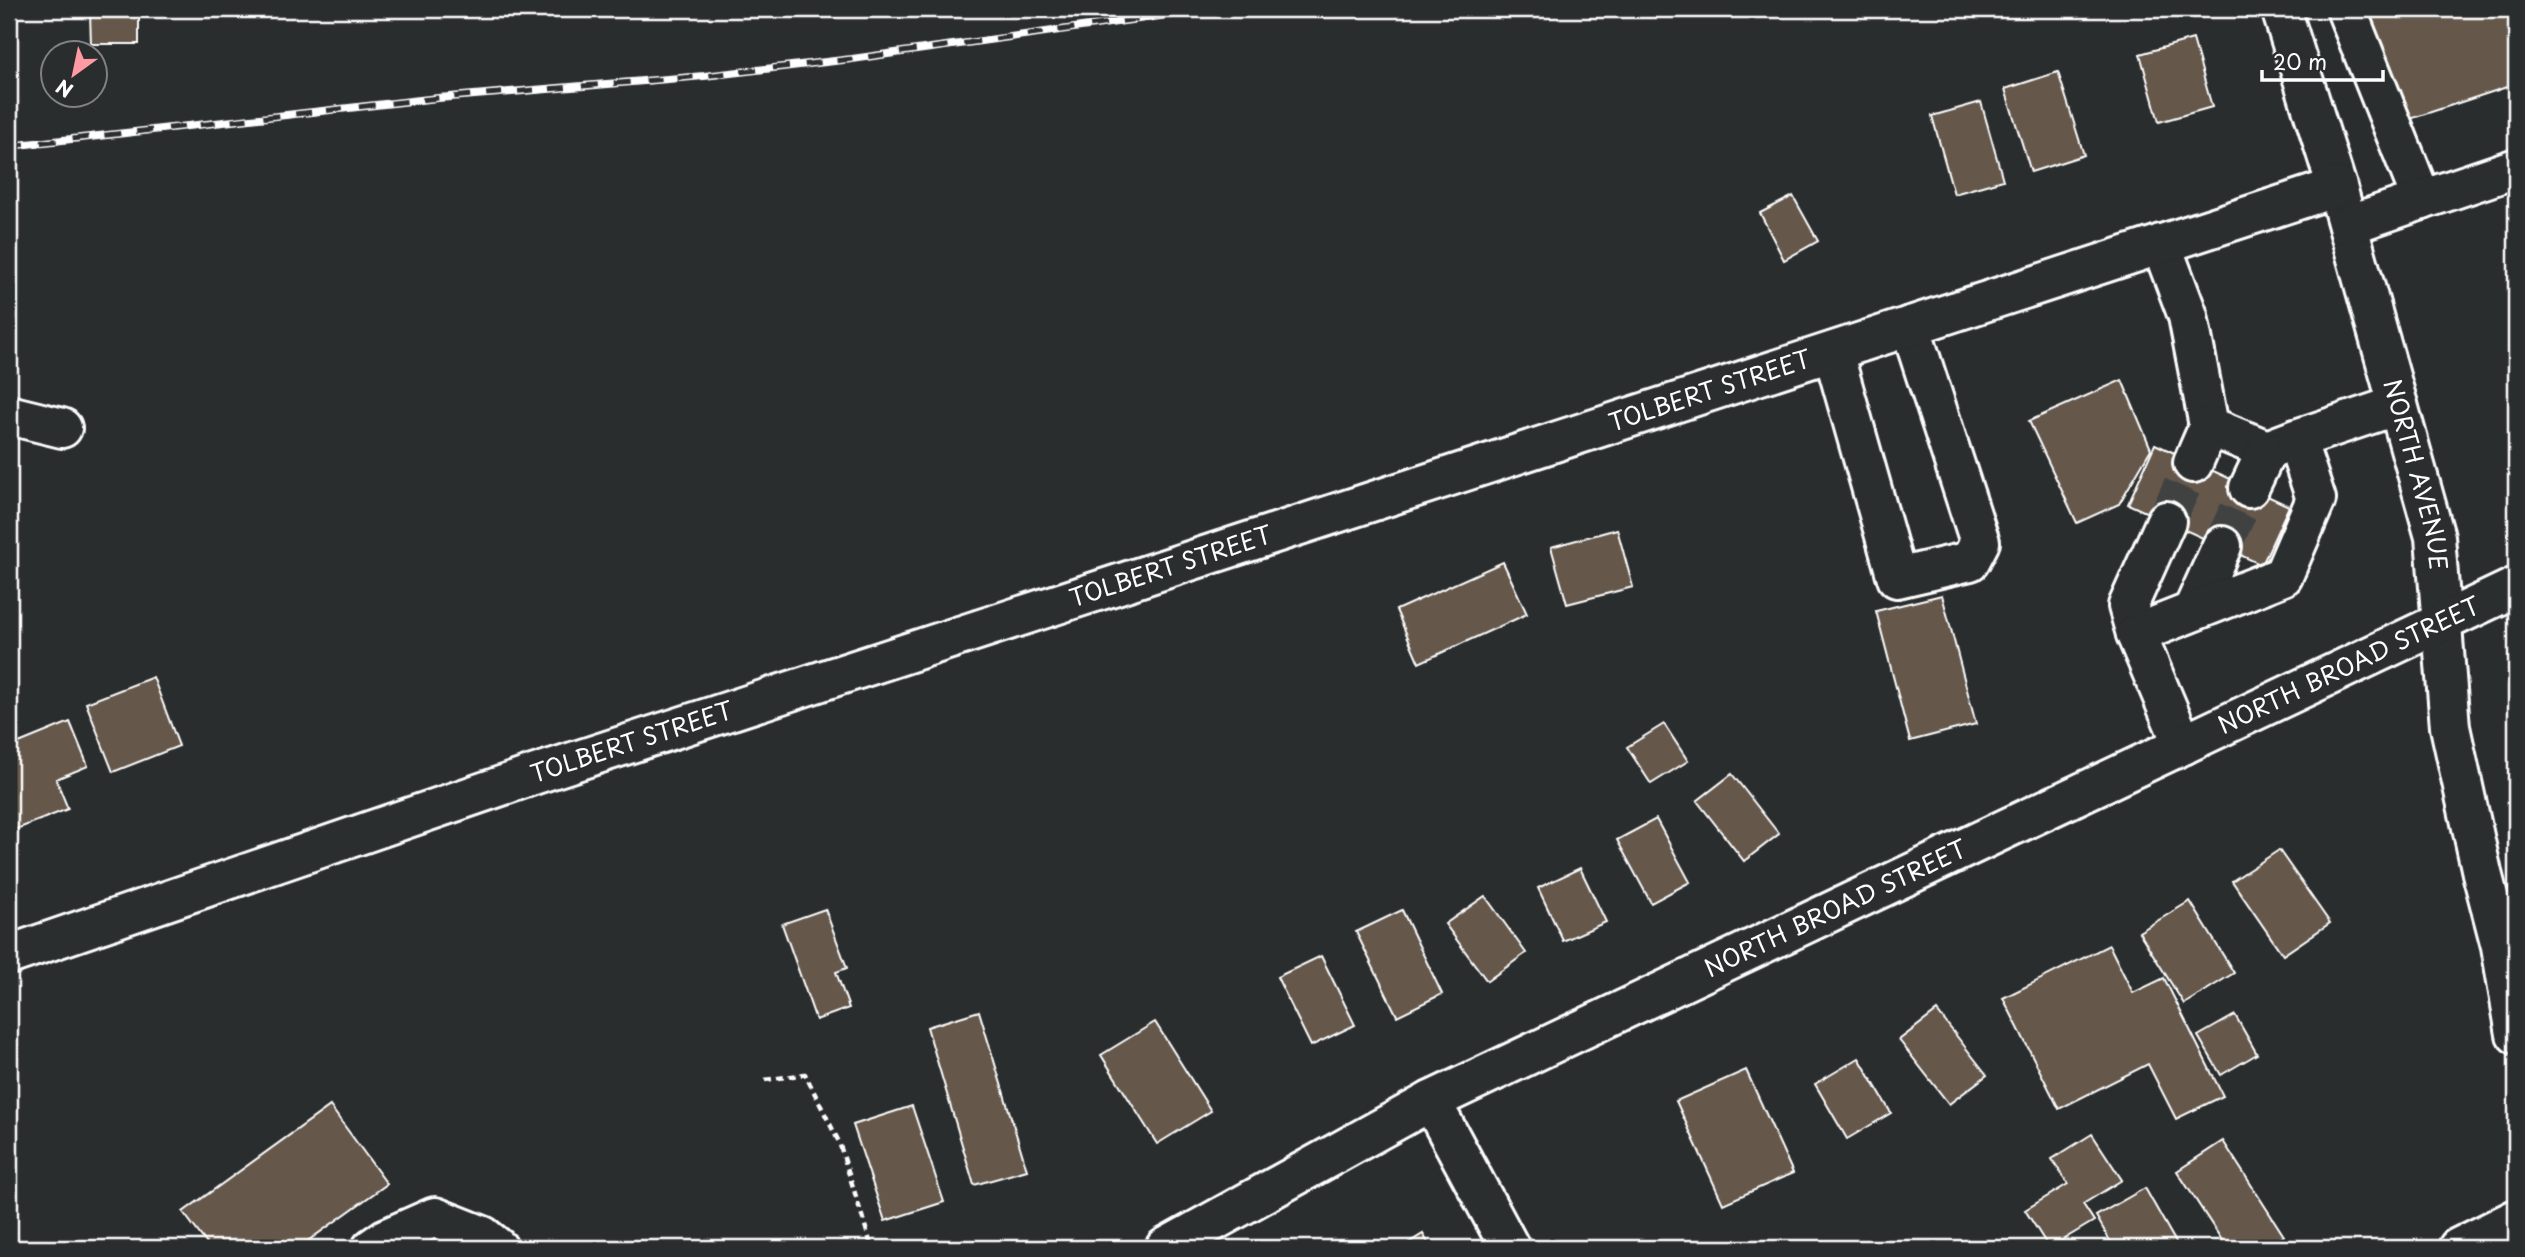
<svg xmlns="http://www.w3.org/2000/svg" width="2525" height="1257" font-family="'Playpen Sans',sans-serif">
<rect width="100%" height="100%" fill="#2a2d2e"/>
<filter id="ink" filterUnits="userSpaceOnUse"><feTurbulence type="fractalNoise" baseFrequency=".0143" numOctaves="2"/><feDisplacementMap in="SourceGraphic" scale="14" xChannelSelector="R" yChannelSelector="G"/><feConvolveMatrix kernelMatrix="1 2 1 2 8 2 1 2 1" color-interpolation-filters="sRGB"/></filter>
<g filter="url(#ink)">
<g fill="#65584c" stroke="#fff" stroke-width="2">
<polygon points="2366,9 2516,9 2516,84 2404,121"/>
<polygon points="90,13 139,13 139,44 91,44"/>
<polygon points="2193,39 2212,107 2159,122 2140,54"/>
<polygon points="2058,72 2084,155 2031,172 2005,89"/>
<polygon points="1981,102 2003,180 1954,194 1932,116"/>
<polygon points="1793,196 1818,241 1784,260 1760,213"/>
<polygon points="2122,380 2151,449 2119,504 2077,523 2029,421"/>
<polygon points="2155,444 2289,506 2262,565 2128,504"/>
<polygon points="1617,529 1633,587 1567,604 1551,547"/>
<polygon points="1503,562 1527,614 1419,663 1396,610"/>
<polygon points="1942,595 1976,724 1910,741 1876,611"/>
<polygon points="153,677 179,746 113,772 86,703"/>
<polygon points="70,722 88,766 56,779 68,809 9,832 9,747"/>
<polygon points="1664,724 1688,761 1651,784 1627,747"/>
<polygon points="1732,774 1779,834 1744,861 1697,801"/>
<polygon points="1656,819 1690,882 1651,903 1617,840"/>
<polygon points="2279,850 2330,923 2283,955 2232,881"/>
<polygon points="1580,868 1606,922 1563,941 1538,888"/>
<polygon points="1485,896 1526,953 1487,981 1445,924"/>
<polygon points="2190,901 2234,973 2184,1004 2139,932"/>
<polygon points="825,909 847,968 836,972 849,1008 816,1020 782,924"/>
<polygon points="1402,910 1442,994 1397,1016 1356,932"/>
<polygon points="2109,945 2133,993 2164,978 2223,1096 2176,1119 2148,1064 2059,1109 2003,998"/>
<polygon points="1321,956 1355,1025 1311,1046 1277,977"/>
<polygon points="979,1011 1027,1170 974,1185 927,1027"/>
<polygon points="1937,1011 1987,1075 1949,1104 1899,1040"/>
<polygon points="2235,1015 2257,1054 2221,1075 2198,1036"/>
<polygon points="1155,1022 1211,1111 1157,1144 1101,1055"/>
<polygon points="1859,1058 1891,1113 1847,1139 1815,1084"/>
<polygon points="1746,1070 1793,1173 1723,1204 1676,1101"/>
<polygon points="330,1106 387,1184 298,1248 210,1248 183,1212"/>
<polygon points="912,1106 944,1202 885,1221 853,1125"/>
<polygon points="2092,1134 2122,1180 2083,1204 2094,1221 2049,1248 2025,1210 2068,1184 2052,1159"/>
<polygon points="2223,1141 2284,1236 2265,1248 2227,1248 2177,1171"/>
<polygon points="2145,1188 2179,1248 2114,1248 2096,1216"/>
<polygon points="1423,1234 1431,1248 1400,1248"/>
</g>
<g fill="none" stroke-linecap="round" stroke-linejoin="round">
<g stroke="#3f4243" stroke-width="38" stroke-dasharray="38 19" stroke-linecap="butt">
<polyline points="2166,521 2193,463"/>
<polyline points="2222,546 2249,488"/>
</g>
<g stroke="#fff" stroke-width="44">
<g id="minor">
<path id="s1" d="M2281,9L2337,187L2435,537L2450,727L2482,873L2501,946L2516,1034"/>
<polyline points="2346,9 2422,200"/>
<polyline points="2348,225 2516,168"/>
<polyline points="2161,244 2188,316 2209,426 2267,450 2296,439"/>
<polyline points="1833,352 1897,578 1970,561 1980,542 1910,326"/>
<polyline points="9,415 62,428"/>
<polyline points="2193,463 2209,426"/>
<polyline points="2249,488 2267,450"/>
<polyline points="2193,610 2222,546"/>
<polyline points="2136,634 2128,606 2166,521"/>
<polyline points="2183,745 2136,634 2283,576 2316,499 2296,439 2398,405"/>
<path id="s2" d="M9,955L536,774L2337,187"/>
<polyline points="1431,1101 1510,1248"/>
<polyline points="372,1248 385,1239 435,1217 483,1236 498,1248"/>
<polyline points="2458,1248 2516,1219"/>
</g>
</g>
<g stroke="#fff" stroke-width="44">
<g id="major">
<path id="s3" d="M1165,1248L1431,1101L2516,587"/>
</g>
</g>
<polyline stroke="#fff" stroke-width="4.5" stroke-dasharray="7 5" stroke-linecap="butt" points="765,1080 805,1074 839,1142 872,1248"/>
<use href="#minor" stroke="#2a2d2e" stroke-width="38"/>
<use href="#major" stroke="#2a2d2e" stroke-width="38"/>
<g stroke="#fff" stroke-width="8">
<polyline id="rail" points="9,146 438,98 704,76 852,59 1210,9"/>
</g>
<use href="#rail" stroke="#2a2d2e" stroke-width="5" stroke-dasharray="16" stroke-linecap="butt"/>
</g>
</g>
<g text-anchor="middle" stroke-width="7" stroke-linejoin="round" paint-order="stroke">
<g font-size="24" fill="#fff" stroke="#2a2d2e">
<text dy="8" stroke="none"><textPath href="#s2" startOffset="1792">TOLBERT STREET</textPath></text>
<text dy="8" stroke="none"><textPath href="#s1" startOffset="485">NORTH AVENUE</textPath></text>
<text dy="8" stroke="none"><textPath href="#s2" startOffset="1225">TOLBERT STREET</textPath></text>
<text dy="8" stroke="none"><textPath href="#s3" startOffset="1320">NORTH BROAD STREET</textPath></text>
<text dy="8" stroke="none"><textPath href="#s2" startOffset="658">TOLBERT STREET</textPath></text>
<text dy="8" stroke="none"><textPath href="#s3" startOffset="752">NORTH BROAD STREET</textPath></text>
</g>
</g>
<rect width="2525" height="1257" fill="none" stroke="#2a2d2e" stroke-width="35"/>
<rect x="18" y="18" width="2490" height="1222" fill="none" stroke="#fff" stroke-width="2.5" filter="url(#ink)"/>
<g transform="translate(74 74) rotate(213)"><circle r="33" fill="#2a2d2e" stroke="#7f8182" stroke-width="2"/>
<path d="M0-5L12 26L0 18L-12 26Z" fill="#ff9aa2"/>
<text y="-10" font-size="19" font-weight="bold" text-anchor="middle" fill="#ffffff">N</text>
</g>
<path d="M2262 70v10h121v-10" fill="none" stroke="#ffffff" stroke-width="3.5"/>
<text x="2273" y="70" font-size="21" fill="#ffffff" stroke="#2a2d2e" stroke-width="5" paint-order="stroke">20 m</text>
</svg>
